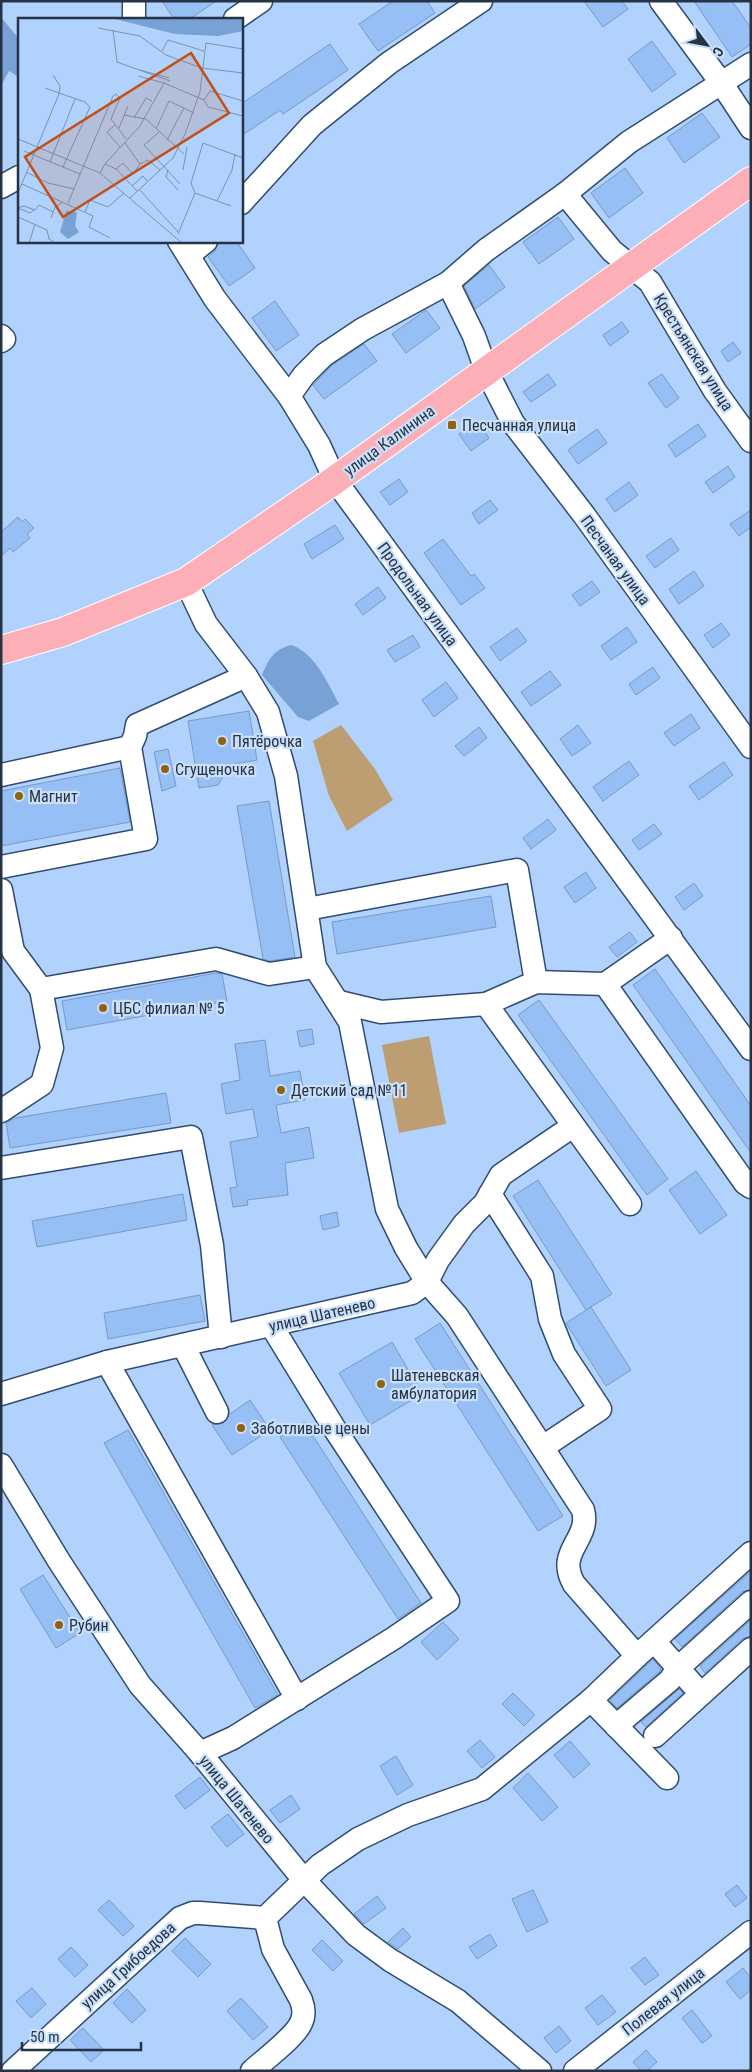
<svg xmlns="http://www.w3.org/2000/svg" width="752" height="2072" font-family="'Roboto Condensed',sans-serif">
<rect width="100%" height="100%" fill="#b1d2fd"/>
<g fill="#bd9e73">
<polygon points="341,725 375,769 393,800 347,831 329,796 313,741"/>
<polygon points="429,1036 446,1124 399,1133 382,1045"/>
</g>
<g fill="#78a1d5">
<polygon points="1,17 19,39 19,77 9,71 1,86"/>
<path d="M291,645C314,652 328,683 339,704L309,721L298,717L262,675C269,659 273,650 291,645Z"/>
</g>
<g fill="#96bff5" stroke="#7b9ac3">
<polygon points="162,1 216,1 190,19 174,19"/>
<polygon points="393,1 427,1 435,13 378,51 359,24"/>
<polygon points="584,1 622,1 628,9 603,27"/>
<polygon points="694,1 732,1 751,28 751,44 732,57"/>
<polygon points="652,41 676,74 652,92 628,59"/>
<polygon points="330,44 348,70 283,114 280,110 241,136 241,104"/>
<polygon points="702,113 720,137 684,163 667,138"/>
<polygon points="625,168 643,193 609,218 591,193"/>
<polygon points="558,217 574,239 539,264 523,242"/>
<polygon points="219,241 236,241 255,268 229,286 208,257 215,251"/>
<polygon points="489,265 505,287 475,309 464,286"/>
<polygon points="275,301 299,335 276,351 252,318"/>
<polygon points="426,310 440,328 406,353 392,334"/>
<polygon points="622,322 629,332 610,346 603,335"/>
<polygon points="733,342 741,353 728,362 721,351"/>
<polygon points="364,344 377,361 324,399 313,385 332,365"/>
<polygon points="548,374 556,385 531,402 523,392"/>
<polygon points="662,374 679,398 666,408 648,383"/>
<polygon points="477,421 489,438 471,451 459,434"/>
<polygon points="698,424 706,436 676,457 668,445"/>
<polygon points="597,429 607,443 578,464 568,450"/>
<polygon points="728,466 735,477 713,493 705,482"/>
<polygon points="399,479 408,492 390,505 380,492"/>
<polygon points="629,482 638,495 615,512 606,499"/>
<polygon points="490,500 498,510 479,524 472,513"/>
<polygon points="751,510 751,527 739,536 730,524"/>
<polygon points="18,517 22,522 25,519 34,528 27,534 30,538 13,552 10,548 1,556 1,532"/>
<polygon points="335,525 344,539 312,559 304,544"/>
<polygon points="671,538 679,550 655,568 646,556"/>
<polygon points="443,539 471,576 474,574 485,588 461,605 424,553"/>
<polygon points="694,571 704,586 679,604 669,589"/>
<polygon points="592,581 600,592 580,606 572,595"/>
<polygon points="378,587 386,598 363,615 355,604"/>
<polygon points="721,623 730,635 713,648 704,635"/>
<polygon points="627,627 637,642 611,660 601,646"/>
<polygon points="517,628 527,641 500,661 490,647"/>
<polygon points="413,635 420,647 395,662 387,650"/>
<polygon points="653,667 660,678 636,695 629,684"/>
<polygon points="550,671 561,685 531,706 521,692"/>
<polygon points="446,682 458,698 434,717 422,700"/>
<polygon points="249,711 257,760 230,765 218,785 199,788 188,721"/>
<polygon points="691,714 700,728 674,746 664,733"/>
<polygon points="578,725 591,743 572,756 560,739"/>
<polygon points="479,727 487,738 464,756 455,746"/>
<polygon points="168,749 176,786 162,791 154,752"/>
<polygon points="629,761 639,775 603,801 593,787"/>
<polygon points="724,762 733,775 699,800 689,786"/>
<polygon points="120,768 130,822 1,846 1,791"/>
<polygon points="269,801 295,957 270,961 263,959 237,806"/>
<polygon points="548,819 556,830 531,849 523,838"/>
<polygon points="654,824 662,834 639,850 632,840"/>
<polygon points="586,872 596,888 575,903 564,887"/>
<polygon points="694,883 703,896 684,910 675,897"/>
<polygon points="491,896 496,927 337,954 332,922"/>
<polygon points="630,932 637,942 617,957 609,947"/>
<polygon points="655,969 751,1106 751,1153 633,985"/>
<polygon points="216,973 222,974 227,1001 67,1030 62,1001"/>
<polygon points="539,1000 668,1179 647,1195 518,1015"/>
<polygon points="312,1029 314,1044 300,1047 297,1031"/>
<polygon points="265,1040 270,1076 300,1071 305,1100 276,1105 281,1133 309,1127 314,1158 285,1163 288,1195 247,1200 248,1205 233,1207 230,1188 237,1187 230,1142 258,1137 253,1109 226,1114 221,1084 240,1080 235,1044"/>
<polygon points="166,1093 171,1123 10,1148 6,1123 15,1118"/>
<polygon points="696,1171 727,1215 700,1234 669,1190"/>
<polygon points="538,1180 612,1294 586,1310 513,1196"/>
<polygon points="183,1194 187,1220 37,1247 32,1221"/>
<polygon points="337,1212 339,1226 323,1230 320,1216"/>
<polygon points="200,1295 205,1321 108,1339 104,1313"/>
<polygon points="591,1307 631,1370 606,1386 566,1323"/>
<polygon points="440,1323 563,1516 538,1531 415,1339"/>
<polygon points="392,1342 422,1394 370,1425 339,1373"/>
<polygon points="250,1400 270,1430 232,1455 212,1425 223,1423 230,1414"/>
<polygon points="304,1422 421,1603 398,1619 280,1437"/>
<polygon points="128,1430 278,1695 255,1708 104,1443"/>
<polygon points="751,1571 751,1589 742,1592 682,1647 675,1639"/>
<polygon points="43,1575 80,1633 56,1648 20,1589"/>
<polygon points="751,1620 751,1636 742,1639 705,1673 700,1666"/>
<polygon points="443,1622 459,1639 437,1660 421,1642"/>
<polygon points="653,1659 661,1669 660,1671 617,1708 610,1700"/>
<polygon points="679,1689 683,1693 646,1727 641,1722"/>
<polygon points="513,1693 535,1715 524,1726 502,1704"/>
<polygon points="480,1740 495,1757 482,1768 467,1751"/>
<polygon points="570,1741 590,1764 574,1778 554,1755"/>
<polygon points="396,1756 413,1785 397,1795 380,1766"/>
<polygon points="528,1773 558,1807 542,1821 513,1788"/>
<polygon points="200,1777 210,1790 185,1809 175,1796"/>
<polygon points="291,1795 300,1809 280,1823 270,1810"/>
<polygon points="228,1814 244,1834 227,1847 211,1827"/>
<polygon points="737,1885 747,1898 735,1907 725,1894"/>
<polygon points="533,1890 548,1922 527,1932 512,1899"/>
<polygon points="377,1896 386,1908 364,1924 354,1914"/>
<polygon points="109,1900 134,1926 123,1936 98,1910"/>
<polygon points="403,1928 411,1937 398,1949 388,1942"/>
<polygon points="490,1934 497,1946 477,1959 469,1947"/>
<polygon points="185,1938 211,1964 198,1977 172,1951"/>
<polygon points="322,1940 343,1961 333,1971 312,1950"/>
<polygon points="71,1947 88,1965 75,1977 58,1959"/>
<polygon points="645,1957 659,1975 645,1985 631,1968"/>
<polygon points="743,1968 751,1978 751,1990 740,1999 726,1982"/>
<polygon points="32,1988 46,2004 31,2018 16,2001"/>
<polygon points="127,1989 146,2010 132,2023 113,2003"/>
<polygon points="602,1995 616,2012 598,2025 585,2008"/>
<polygon points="241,1998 268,2027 253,2040 227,2011"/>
<polygon points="692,2010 712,2036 702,2043 682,2018"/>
<polygon points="559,2026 571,2041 556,2053 544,2038"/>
<polygon points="83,2028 104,2050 91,2062 70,2040"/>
<polygon points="646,2050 657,2062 647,2071 641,2071 633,2062"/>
</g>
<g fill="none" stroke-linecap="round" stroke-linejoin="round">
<g stroke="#304d71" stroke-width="25">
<g id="minor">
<polyline points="134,1 134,19"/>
<polyline points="661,1 722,84 751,128"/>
<polyline points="235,19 261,1"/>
<polyline points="1,187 19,177"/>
<polyline points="565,194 612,251 650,282 715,391 751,441"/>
<polyline points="241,203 312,125 389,63 481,1"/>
<polyline points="179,241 215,299 289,396 319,445 335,480 751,1049"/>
<polyline points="189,255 206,241"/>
<polyline points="448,283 474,336 486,370 513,423 584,515 751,747"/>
<polyline points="1,336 4,339 1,341"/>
<polyline points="289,396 304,375 324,355 363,329 448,283 486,250 565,194 629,142 751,64"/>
<path d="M246,676L268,712L286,776L315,967L350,1022L387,1209L406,1248L427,1282L457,1316L583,1510C591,1540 555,1551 574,1584L637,1656L591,1700L482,1789L408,1815L358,1839L320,1865L265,1918"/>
<polyline points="1,775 130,747 135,736 137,725 246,676 206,624 186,582"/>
<polyline points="1,867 146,839 130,747"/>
<polyline points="1,890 13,951 41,989 216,959 269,974 315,967"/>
<polyline points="307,909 517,870 536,982"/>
<polyline points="605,984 745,1183 751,1187"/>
<polyline points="339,1002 381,1012 486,1004 536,982 605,984 671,938"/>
<polyline points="486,1004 630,1204"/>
<polyline points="1,1111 42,1084 52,1048 41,989"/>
<polyline points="1,1168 191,1137 212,1245 221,1337"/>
<polyline points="490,1194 542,1276 550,1319 564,1354 600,1409 543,1447"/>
<polyline points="183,1345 217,1412"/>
<polyline points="107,1362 297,1699"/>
<polyline points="1,1394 107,1362 412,1293 427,1282 438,1260 464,1224 485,1203 501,1175 573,1126"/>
<polyline points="1,1465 59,1561 140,1685 200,1753 304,1880 356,1935 390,1960 458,2001 540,2071"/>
<polyline points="654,1641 701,1694"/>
<polyline points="637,1656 751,1553"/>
<polyline points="591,1700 667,1778"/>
<polyline points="616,1726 670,1680 678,1668 751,1602"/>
<polyline points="655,1736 751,1649"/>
<polyline points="200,1753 233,1738 394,1638 448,1601 336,1431 271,1325"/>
<polyline points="13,2071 180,1918 193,1913 200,1913 265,1918"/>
<path d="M252,2071C264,2060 295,2037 301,2023C305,2015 304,2008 301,2000L273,1949L265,1918"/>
<polyline points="575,2071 751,1932"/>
</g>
</g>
<g stroke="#fff" stroke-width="30">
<polyline id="major" points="1,650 63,632 186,582 335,480 751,181"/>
</g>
<use href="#minor" stroke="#fff" stroke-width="22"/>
<use href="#major" stroke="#fdafb7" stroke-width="28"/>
</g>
<g fill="#91620e" stroke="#cadff9" stroke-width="2">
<rect x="447" y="420" width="10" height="10" rx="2.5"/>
<circle cx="222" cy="741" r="5"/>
<circle cx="165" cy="769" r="5"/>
<circle cx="19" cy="796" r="5"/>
<circle cx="103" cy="1008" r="5"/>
<circle cx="281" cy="1090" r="5"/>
<circle cx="381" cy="1384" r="5"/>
<circle cx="241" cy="1428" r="5"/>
<circle cx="59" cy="1625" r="5"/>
</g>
<g text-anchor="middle" stroke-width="4.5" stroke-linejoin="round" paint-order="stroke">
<g font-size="16" fill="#263344" stroke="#cadff9">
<text transform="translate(694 352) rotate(58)" y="6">Крестьянская улица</text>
<text transform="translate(389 440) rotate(-36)" y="6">улица Калинина</text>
<text transform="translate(616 560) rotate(54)" y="6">Песчаная улица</text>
<text transform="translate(418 594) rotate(54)" y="6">Продольная улица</text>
<text transform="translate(322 1314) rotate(-13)" y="6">улица Шатенево</text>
<text transform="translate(237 1799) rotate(51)" y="6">улица Шатенево</text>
<text transform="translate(128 1965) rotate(-42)" y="6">улица Грибоедова</text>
<text transform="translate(663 2001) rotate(-38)" y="6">Полевая улица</text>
</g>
<g font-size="16" fill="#263344" stroke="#cadff9" text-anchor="start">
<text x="462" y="431">Песчанная улица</text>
<text x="232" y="747">Пятёрочка</text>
<text x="175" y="775">Сгущеночка</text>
<text x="29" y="802">Магнит</text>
<text x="113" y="1014">ЦБС филиал № 5</text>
<text x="291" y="1096">Детский сад №11</text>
<text x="391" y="1381">Шатеневская<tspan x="391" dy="18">амбулатория</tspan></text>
<text x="251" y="1434">Заботливые цены</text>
<text x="69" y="1631">Рубин</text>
</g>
</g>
<g transform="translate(18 18)">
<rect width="225" height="225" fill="#b1d2fd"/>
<path d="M93,0H225V13L200,18L157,16ZM48,193L59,194L57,208L61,214L50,221L42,214Z" fill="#78a1d5"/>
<path fill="none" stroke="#7992b3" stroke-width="1" d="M80,10L122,18L148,37L184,50L225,55M95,12L99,44L152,63M144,33L150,22L186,33M122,52L151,60M120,58L146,65M27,70L67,84L72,89L45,149M186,82L192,73L225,83M186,82L190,89L225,98M106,97L128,101L166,136M116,100L128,80L134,83M93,101L108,121M97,107L89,114L102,129M101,110L110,88M138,111L151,83L176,95M141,114L126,127L162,166M0,121L82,155L164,225M149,122L166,90M6,133L62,156M32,144L57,81M87,146L122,108L146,65L186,82M122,146L130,142L142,152M98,151L105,145L115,156L122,146L107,125M150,152L148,159L160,172M165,152L169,129M8,154L30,165L56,171M82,155L87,146L98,151L119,173M4,166L75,198L71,209L92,220M114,168L125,158L129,163M121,171L161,215M0,175L41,76L42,68L35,57M112,180L155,140L167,116L182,74L188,25L225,31M199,183L214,152L217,136M50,185L95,78L98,76L102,80L93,101M213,188L177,175L173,165L185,125L225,140M0,190L6,188L17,192L21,187L35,194M0,190L12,195L16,192M67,194L72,182L90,189L106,175M0,199L29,212L31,221L38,225M33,200L37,189L45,184M160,216L177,175M11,225L17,206"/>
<path fill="#c15117" fill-opacity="0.15" stroke="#c15117" stroke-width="2.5" d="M173,35L211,95L45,199L7,139Z"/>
<rect width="225" height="225" fill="none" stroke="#263344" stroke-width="2.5"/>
</g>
<rect width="752" height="2072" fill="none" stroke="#263344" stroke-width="5"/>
<g transform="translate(707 45) rotate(122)" stroke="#cadff9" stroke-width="4" paint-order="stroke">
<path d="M0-4L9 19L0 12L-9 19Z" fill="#263344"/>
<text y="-8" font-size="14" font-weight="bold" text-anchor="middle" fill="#263344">С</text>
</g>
<path d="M22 2042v8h119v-8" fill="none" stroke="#263344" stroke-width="2.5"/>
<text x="30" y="2042" font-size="15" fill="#263344" stroke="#cadff9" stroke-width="4" paint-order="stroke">50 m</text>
</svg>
